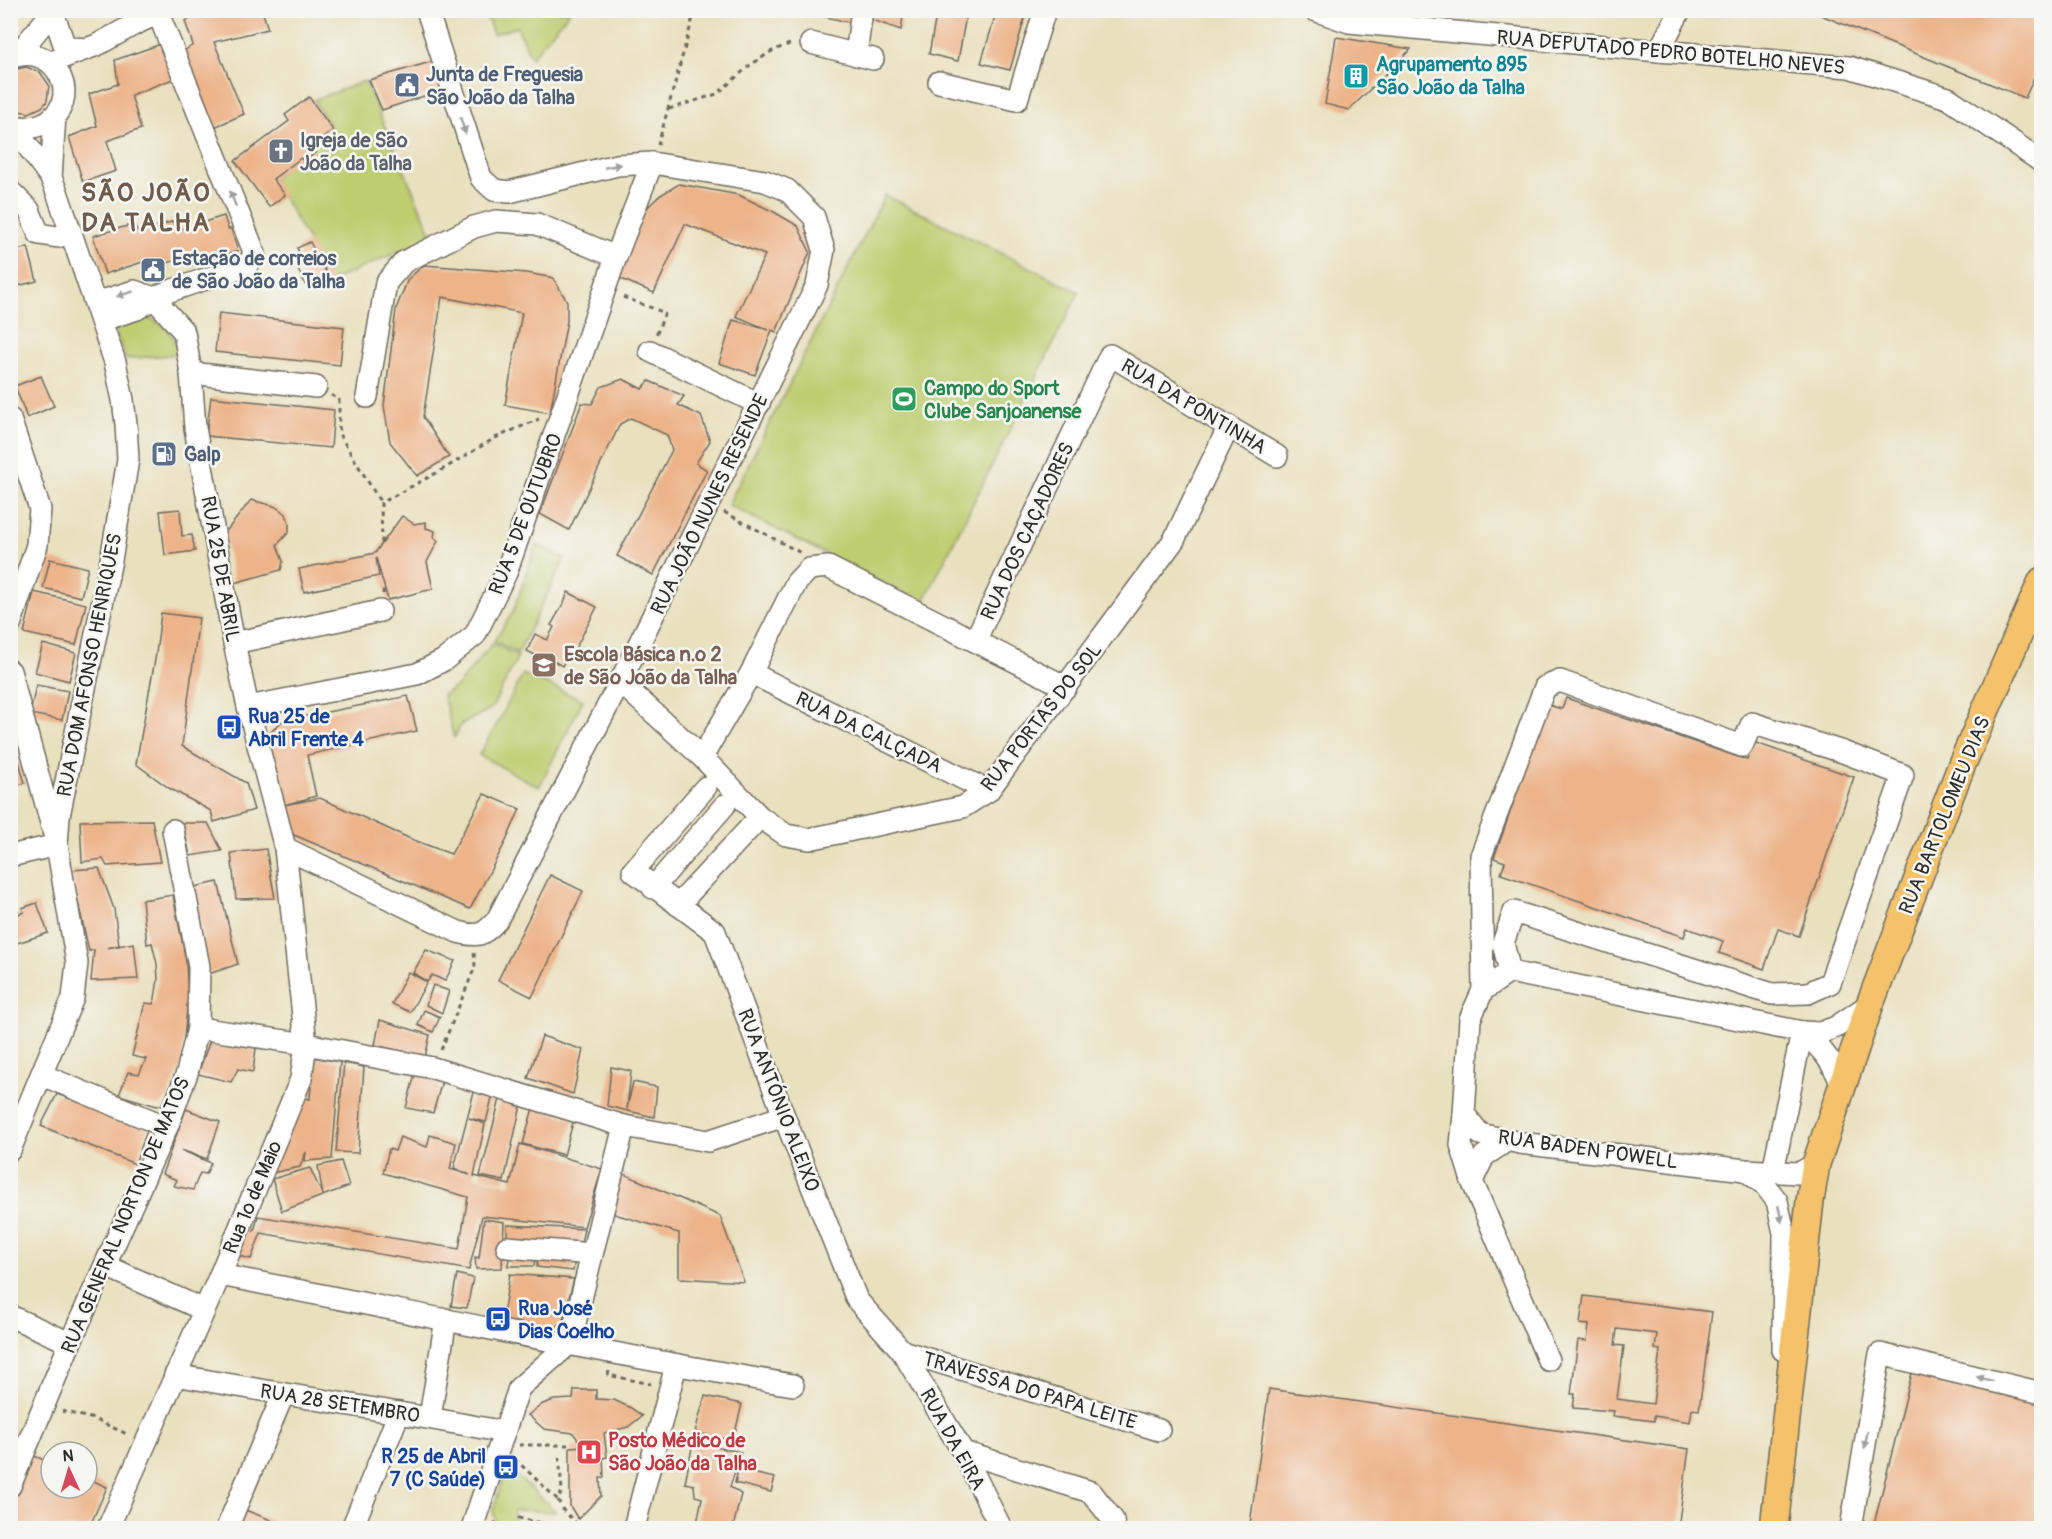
<svg xmlns="http://www.w3.org/2000/svg" width="2052" height="1539" font-family="Pangolin,sans-serif">
<rect width="100%" height="100%" fill="#f6f6f2"/>
<filter id="ink" filterUnits="userSpaceOnUse"><feTurbulence type="fractalNoise" baseFrequency=".0167" numOctaves="2"/><feDisplacementMap in="SourceGraphic" scale="12" xChannelSelector="R" yChannelSelector="G"/><feConvolveMatrix kernelMatrix="1 2 1 2 8 2 1 2 1" color-interpolation-filters="sRGB"/></filter>
<filter id="wash" filterUnits="userSpaceOnUse"><feTurbulence type="fractalNoise" baseFrequency=".008" numOctaves="4" result="noise"/><feDisplacementMap in="SourceGraphic" scale="24" xChannelSelector="R" yChannelSelector="G"/><feGaussianBlur stdDeviation="1.35" result="paint"/><feColorMatrix in="noise" values="0 0 0 0 0 0 0 0 0 0 0 0 0 0 0 0 0 1.4 0 .05"/><feComposite in="paint" operator="in"/></filter>
<g filter="url(#wash)">
<rect width="100%" height="100%" fill="#e9e0be"/>
<g fill="#becd70" stroke="#747c4e" stroke-width="1.5">
<polygon points="485,11 485,10 570,11 531,58 517,27 493,34"/>
<polygon points="365,81 433,237 331,281 273,179 333,130 314,100"/>
<polygon points="885,195 1079,292 923,603 728,505"/>
<path d="M147,317C168,326 172,332 179,354L126,359L113,326L132,319Z"/>
<polygon points="536,545 565,558 518,653 494,641 513,612"/>
<polygon points="493,643 518,656 492,708 461,725 454,738 443,695 457,686"/>
<polygon points="523,674 583,700 539,787 479,755 502,715"/>
<path d="M510,1457L512,1458L514,1473L556,1512L514,1510V1527C501,1524 495,1525 493,1510Z"/>
</g>
<g id="blocks">
<g fill="#edb389" fill-rule="evenodd">
<polygon points="194,10 262,10 268,29 214,42 244,114 210,129 181,53 193,45 185,21 196,17"/>
<polygon points="821,10 855,10 853,23 821,16"/>
<polygon points="873,10 904,10 901,30 872,20"/>
<polygon points="937,10 967,10 958,61 929,54"/>
<polygon points="997,10 1027,10 1010,70 981,63"/>
<polygon points="2040,10 2042,59 2025,98 1811,11"/>
<polygon points="1336,37 1411,49 1349,110 1325,104"/>
<polygon points="161,44 173,79 131,95 141,129 107,141 116,171 83,182 69,137 97,126 89,94 118,84 115,60"/>
<polygon points="434,61 445,89 382,110 369,80"/>
<polygon points="26,67 40,72 49,85 47,101 42,107 29,113 15,110 10,106 10,74 18,69"/>
<polygon points="309,97 333,130 311,148 315,153 304,162 301,158 273,179 285,195 269,207 235,161 289,121 285,115"/>
<polygon points="679,184 739,195 774,212 798,226 810,252 776,332 772,330 755,375 719,363 733,320 769,330 736,316 765,255 685,224 654,293 619,278 643,212 659,196"/>
<polygon points="224,216 228,229 231,229 238,251 192,265 189,256 148,269 146,261 105,274 93,236 134,224 137,232 178,220 181,229"/>
<polygon points="310,242 331,281 319,287 315,281 306,285 293,260 301,257 297,248"/>
<polygon points="28,247 37,281 10,288 10,252"/>
<polygon points="424,265 527,273 553,278 567,301 567,321 550,413 505,405 522,313 442,297 423,417 449,457 417,476 390,442 384,406 396,309 408,279"/>
<polygon points="219,313 344,327 340,365 215,352"/>
<polygon points="41,376 54,406 27,418 15,386"/>
<polygon points="623,379 642,389 649,381 684,396 678,405 701,416 710,441 696,463 707,470 653,575 617,556 672,450 667,435 631,418 620,424 569,530 540,514 582,403 592,404 601,387"/>
<polygon points="211,397 334,410 331,448 206,436"/>
<polygon points="251,500 274,506 286,514 289,523 289,532 277,545 283,561 281,570 234,583 224,534"/>
<polygon points="180,509 182,536 192,535 195,551 165,555 160,511"/>
<polygon points="402,516 414,524 426,522 426,528 435,531 434,537 438,541 427,562 433,589 388,600 376,558 379,576 304,592 299,569 375,553"/>
<polygon points="50,559 88,568 81,597 43,588"/>
<polygon points="34,592 86,604 76,645 24,633"/>
<polygon points="568,592 597,607 573,653 570,651 562,666 547,657 545,660 527,651 535,634 547,640 554,627 551,625 564,603"/>
<polygon points="161,613 199,618 182,746 246,783 254,810 214,822 211,811 169,788 136,764 156,654"/>
<polygon points="43,644 76,653 69,681 35,672"/>
<polygon points="36,685 68,691 62,720 30,714"/>
<polygon points="408,696 417,731 307,755 316,796 284,805 320,798 411,839 451,854 484,794 520,809 506,841 470,909 289,833 265,738 282,721"/>
<polygon points="1566,698 1747,760 1753,742 1854,777 1799,936 1778,929 1764,969 1719,953 1723,941 1687,928 1684,937 1501,874 1505,862 1494,858 1548,705 1562,709"/>
<polygon points="16,751 25,783 10,787 10,753"/>
<polygon points="152,820 160,862 107,866 103,859 82,862 80,821"/>
<polygon points="183,823 208,823 222,851 190,856"/>
<polygon points="266,849 275,898 236,899 231,853"/>
<polygon points="99,868 114,909 119,945 107,948 134,943 138,979 91,981 94,950 89,951 71,870"/>
<polygon points="550,875 583,891 532,997 498,980"/>
<polygon points="218,882 238,964 209,974 194,887"/>
<polygon points="173,895 186,961 188,1000 181,1067 168,1096 161,1105 157,1106 119,1095 128,1072 139,1074 146,1059 132,1056 145,1003 154,1004 158,980 157,964 152,943 147,944 142,900"/>
<polygon points="37,903 48,933 14,944 10,934 10,917 24,912 22,908"/>
<polygon points="426,950 455,961 445,981 432,975 427,982 413,973"/>
<polygon points="408,972 427,982 410,1012 392,1004"/>
<polygon points="433,985 449,991 442,1013 426,1005"/>
<polygon points="424,1010 440,1017 433,1032 418,1025"/>
<polygon points="380,1020 430,1035 425,1057 375,1045"/>
<polygon points="542,1036 583,1050 573,1094 528,1078"/>
<polygon points="210,1040 256,1048 253,1072 238,1069 231,1082 198,1074"/>
<polygon points="313,1057 340,1062 332,1159 305,1161 306,1152 300,1167 267,1174 300,1097 310,1099"/>
<polygon points="344,1063 364,1067 358,1153 336,1152"/>
<polygon points="611,1067 631,1071 627,1109 633,1082 657,1087 654,1117 607,1106"/>
<polygon points="416,1070 443,1077 433,1113 406,1108"/>
<polygon points="475,1088 493,1094 486,1122 469,1118 485,1124 474,1176 510,1185 520,1144 602,1169 584,1227 482,1216 469,1270 261,1233 251,1259 236,1255 246,1229 254,1231 258,1216 459,1249 468,1197 383,1173 389,1149 395,1151 400,1137 427,1147 430,1135 456,1143 450,1169 470,1175 454,1168"/>
<polygon points="57,1094 148,1128 135,1164 41,1126"/>
<polygon points="501,1095 522,1101 504,1181 480,1176"/>
<polygon points="533,1108 574,1119 564,1155 523,1144"/>
<polygon points="186,1109 220,1122 207,1159 181,1150 211,1163 206,1174 200,1173 193,1190 174,1186 177,1180 162,1174"/>
<polygon points="341,1161 349,1186 282,1211 272,1179 310,1168 323,1196 318,1166"/>
<polygon points="622,1173 720,1216 744,1282 679,1278 679,1233 611,1213"/>
<polygon points="484,1219 504,1222 502,1268 476,1269 475,1257 479,1258"/>
<polygon points="507,1225 584,1229 580,1248 507,1244"/>
<polygon points="510,1248 536,1250 534,1266 508,1266"/>
<polygon points="538,1251 576,1254 573,1271 537,1267"/>
<polygon points="457,1274 473,1278 467,1308 451,1306"/>
<polygon points="510,1274 574,1279 563,1320 555,1329 502,1320"/>
<path d="M1584,1296L1712,1312L1699,1410L1692,1409L1690,1422L1654,1416V1421L1613,1416L1614,1411L1573,1408L1575,1394H1571L1578,1340L1587,1341L1589,1325L1580,1324ZM1617,1329L1657,1334L1655,1349L1660,1350L1653,1404L1617,1399L1624,1346L1615,1345Z"/>
<polygon points="1913,1369 2042,1400 2042,1528 1873,1528"/>
<polygon points="1269,1389 1689,1449 1678,1528 1280,1528 1250,1524"/>
<polygon points="574,1390 596,1390 596,1399 614,1400 631,1408 642,1416 628,1427 604,1433 607,1457 603,1458 604,1477 600,1478 601,1496 578,1519 570,1506 570,1447 583,1446 573,1433 544,1429 528,1415 543,1404 554,1400 573,1399"/>
<polygon points="705,1396 742,1404 733,1441 695,1432"/>
<polygon points="693,1443 741,1452 730,1487 741,1494 733,1528 696,1528 702,1498 695,1496 694,1485 685,1483"/>
<polygon points="32,1455 51,1463 51,1488 87,1488 87,1478 107,1487 89,1528 10,1528 10,1505"/>
<polygon points="738,1470 775,1478 771,1492 735,1483"/>
<polygon points="245,1510 271,1520 267,1528 237,1528"/>
</g>
</g>
</g>
<g filter="url(#ink)">
<use href="#blocks" fill-opacity="0" stroke="#6e6a5e" stroke-width="1.5"/>
<g fill="none" stroke-linecap="round" stroke-linejoin="round">
<g stroke="#6e6a5e" stroke-width="24">
<g id="minor">
<polyline points="1314,10 1349,22 1659,51 1849,67 1948,98 2042,162"/>
<polyline points="55,18 64,44 73,48 86,49"/>
<polyline points="811,43 873,59"/>
<polyline points="1659,51 1680,10"/>
<polyline points="17,55 54,10"/>
<polyline points="856,55 862,10"/>
<path d="M10,58C58,39 86,105 42,124C31,129 21,129 10,124"/>
<polyline points="51,62 97,45 135,24 166,10"/>
<polyline points="939,82 1017,100 1045,10"/>
<polyline points="51,178 55,115"/>
<polyline points="10,191 29,210 39,234 58,237 71,232"/>
<polyline points="96,303 134,291 154,298 184,332 191,373 195,428 234,643 248,707 285,848 306,1044 301,1079 220,1275 108,1528"/>
<polyline points="102,320 137,309 154,298 167,292 247,265 255,254 158,13"/>
<polyline points="650,351 759,404"/>
<polyline points="191,373 316,387"/>
<polyline points="367,397 386,283 404,262 474,227 496,221 537,224 616,257"/>
<polyline points="10,419 40,509 37,545 10,625"/>
<polyline points="975,641 1110,355 1277,456"/>
<polyline points="234,643 380,611"/>
<polyline points="10,671 57,845 10,856"/>
<polyline points="751,673 988,791"/>
<polyline points="620,682 702,757 760,817 786,835 809,839 963,807 988,791 1174,540 1229,426"/>
<polyline points="248,707 417,674 444,660 475,635 506,573 616,257 652,163"/>
<polyline points="702,757 751,673 796,583 809,569 828,567 1066,687"/>
<polyline points="706,787 633,871 715,932 784,1116 857,1300 902,1351 963,1452 1001,1528"/>
<path d="M285,848L458,932C478,937 483,936 497,920L620,682L817,285L824,250L814,217L787,190L765,181L652,163L617,165L509,192L494,190L481,178L427,10"/>
<polyline points="653,888 725,805"/>
<polyline points="678,905 760,817"/>
<polyline points="1483,990 1481,856 1545,687 1560,681 1742,746 1752,723 1843,752 1903,775 1830,983 1808,993 1772,994 1514,912 1503,943 1510,972"/>
<polyline points="198,1028 306,1044 433,1068 624,1126 708,1141 784,1116"/>
<path d="M1802,1032C1822,1048 1832,1061 1842,1085"/>
<polyline points="42,1075 167,1127"/>
<polyline points="1464,1114 1461,1145 1472,1181"/>
<polyline points="1508,1140 1484,1156 1472,1181 1548,1360"/>
<polyline points="10,1150 73,998 77,963 57,845 59,816 111,560 128,460 126,424 123,400 115,362 57,192 51,178 13,126"/>
<polyline points="1816,1164 1799,1173 1745,1170 1520,1143 1480,1134 1464,1114 1470,1019 1483,990 1510,972 1802,1032 1820,1033 1836,1027 1870,1004"/>
<polyline points="1745,1170 1764,1184 1777,1201 1784,1233 1783,1350"/>
<polyline points="1773,1171 1802,1032"/>
<polyline points="507,1247 592,1254"/>
<polyline points="106,1266 204,1310"/>
<path d="M220,1275C410,1312 601,1353 793,1385"/>
<polyline points="10,1316 70,1343"/>
<polyline points="570,1343 624,1126"/>
<polyline points="902,1351 1159,1430"/>
<path d="M175,1375C285,1395 395,1411 504,1432"/>
<polyline points="430,1417 446,1319"/>
<polyline points="963,1452 1091,1492 1113,1520 1114,1528"/>
<polyline points="10,1486 70,1343 167,1127 187,1073 198,1028 199,967 173,830"/>
<polyline points="227,1528 283,1395"/>
<polyline points="352,1528 399,1413"/>
<polyline points="472,1528 519,1388 570,1343"/>
<polyline points="634,1528 676,1365"/>
<polyline points="1851,1528 1880,1354 2042,1393"/>
</g>
</g>
<g stroke="#6e6a5e" stroke-width="30">
<polyline id="major" points="1774,1528 1810,1201 1816,1164 1870,1004 1962,764 2042,581"/>
</g>
<g stroke="#6e6a5e" stroke-width="3" stroke-dasharray="4.5 4.5" stroke-linecap="butt">
<polyline points="669,109 717,94 749,66 772,51 792,43"/>
<polyline points="658,145 695,10"/>
<polyline points="623,297 665,313 656,335"/>
<polyline points="331,395 339,399 339,434 381,503"/>
<polyline points="724,512 801,553"/>
<polyline points="382,543 381,503 440,471 495,438 539,419"/>
<polyline points="383,594 384,585"/>
<polyline points="441,1050 475,967 474,952"/>
<polyline points="609,1371 608,1375 651,1384"/>
<polyline points="62,1411 94,1419 129,1435"/>
<polyline points="519,1445 568,1445"/>
<polyline points="515,1459 558,1500 562,1491 559,1454"/>
<polyline points="558,1500 563,1510 580,1527"/>
<polyline points="494,1522 502,1527 510,1528"/>
<polyline points="519,1528 519,1518 565,1528"/>
<polyline points="574,1528 580,1527 585,1528"/>
</g>
<use href="#minor" stroke="#fff" stroke-width="21"/>
<use href="#major" stroke="#f3c26a" stroke-width="27"/>
</g>
<defs><path id="oneway-solid" d="M-6-.8H1V-3.2L6.5 0L1 3.2V.8H-6Z" transform="scale(1.5)"/></defs>
<g fill="#a0a0a0">
<use href="#oneway-solid" transform="translate(463 126) rotate(72)"/>
<use href="#oneway-solid" transform="translate(613 166) rotate(-11)"/>
<use href="#oneway-solid" transform="translate(233 199) rotate(-112)"/>
<use href="#oneway-solid" transform="translate(125 294) rotate(163)"/>
<use href="#oneway-solid" transform="translate(1780 1214) rotate(78)"/>
<use href="#oneway-solid" transform="translate(1985 1379) rotate(-166)"/>
<use href="#oneway-solid" transform="translate(1866 1440) rotate(100)"/>
</g>
</g>
<defs>
<g id="building-square" transform="scale(1.35)"><rect x="-9" y="-9" width="18" height="18" rx="4" fill="#0f9aa8" stroke="#f6f6f2"/><path d="M-4-6H4V6H1V3H-1V6H-4ZM-2.5-4.3h1.7v1.8h-1.7ZM.8-4.3h1.7v1.8H.8ZM-2.5-1h1.7V.8h-1.7ZM.8-1h1.7V.8H.8Z" fill="#fff"/></g>
<g id="civic-square" transform="scale(1.35)"><rect x="-9" y="-9" width="18" height="18" rx="4" fill="#5c6f8a" stroke="#f6f6f2"/><path d="M-.6-6.5H3V-4.5H.6V-3L4-1V1h2V6H-6V1h2V-1L-.6-3ZM-1.2 2.5V6h2.4V2.5Z" fill="#fff"/></g>
<g id="church-square" transform="scale(1.35)"><rect x="-9" y="-9" width="18" height="18" rx="4" fill="#6b7280" stroke="#f6f6f2"/><path d="M-1.2-6h2.4v3.5h3.3v2.4h-3.3V6h-2.4V-.1h-3.3v-2.4h3.3Z" fill="#fff"/></g>
<g id="stadium-square" transform="scale(1.35)"><rect x="-9" y="-9" width="18" height="18" rx="4" fill="#2e9e5b" stroke="#f6f6f2"/><path d="M0-5a6.5 5 0 1 0 0 10a6.5 5 0 1 0 0-10ZM-3.5-1.8h7v3.6h-7Z" fill="#fff"/></g>
<g id="fuel-square" transform="scale(1.35)"><rect x="-9" y="-9" width="18" height="18" rx="4" fill="#5c6f8a" stroke="#f6f6f2"/><path d="M-5.5-6h7V0h2V4h1.3V-2.5L3-4.5l.8-.8L6-3V5H2.5V1h-1V6h-7ZM-4.2-4.7v3.2H.2V-4.7Z" fill="#fff"/></g>
<g id="school-square" transform="scale(1.35)"><rect x="-9" y="-9" width="18" height="18" rx="4" fill="#8d6e63" stroke="#f6f6f2"/><path d="M0-5L7-2L0 1L-7-2ZM-4 1L0 2.5L4 1V4Q0 6-4 4Z" fill="#fff"/></g>
<g id="bus-square" transform="scale(1.35)"><rect x="-9" y="-9" width="18" height="18" rx="4" fill="#1a4fb4" stroke="#f6f6f2"/><path d="M-5-6H5V4H4V6H2V4H-2V6H-4V4H-5ZM-3.5-4V0h7V-4ZM-3.5 1.2v1.5H-2V1.2ZM2 1.2v1.5H3.5V1.2Z" fill="#fff"/></g>
<g id="hospital-square" transform="scale(1.35)"><rect x="-9" y="-9" width="18" height="18" rx="4" fill="#e0444e" stroke="#f6f6f2"/><path d="M-5-5h3v3.5h4V-5h3V5h-3V1.5h-4V5h-3Z" fill="#fff"/></g>
</defs>
<g fill-rule="evenodd">
<use href="#building-square" x="1356" y="76"/>
<use href="#civic-square" x="407" y="85"/>
<use href="#church-square" x="281" y="151"/>
<use href="#civic-square" x="153" y="270"/>
<use href="#stadium-square" x="904" y="399"/>
<use href="#fuel-square" x="164" y="454"/>
<use href="#school-square" x="544" y="665"/>
<use href="#bus-square" x="229" y="727"/>
<use href="#bus-square" x="498" y="1319"/>
<use href="#hospital-square" x="589" y="1452"/>
<use href="#bus-square" x="506" y="1467"/>
</g>
<g text-anchor="middle" stroke-width="5" stroke-linejoin="round" paint-order="stroke">
<g font-size="20" fill="#2b2b2b" stroke="#f6f6f2">
<text transform="translate(1671 52) rotate(5)" y="7">RUA DEPUTADO PEDRO BOTELHO NEVES</text>
<text transform="translate(1194 406) rotate(31)" y="7">RUA DA PONTINHA</text>
<text transform="translate(709 504) rotate(-64)" y="7">RUA JOÃO NUNES RESENDE</text>
<text transform="translate(525 514) rotate(-69)" y="7">RUA 5 DE OUTUBRO</text>
<text transform="translate(1027 531) rotate(-65)" y="7">RUA DOS CAÇADORES</text>
<text transform="translate(221 569) rotate(80)" y="7">RUA 25 DE ABRIL</text>
<text transform="translate(89 665) rotate(-79)" y="7">RUA DOM AFONSO HENRIQUES</text>
<text transform="translate(1041 717) rotate(-52)" y="7">RUA PORTAS DO SOL</text>
<text transform="translate(869 732) rotate(26)" y="7">RUA DA CALÇADA</text>
<text transform="translate(1944 815) rotate(-68)" y="7">RUA BARTOLOMEU DIAS</text>
<text transform="translate(779 1100) rotate(69)" y="7">RUA ANTÓNIO ALEIXO</text>
<text transform="translate(1588 1149) rotate(8)" y="7">RUA BADEN POWELL</text>
<text transform="translate(252 1197) rotate(-67)" y="7">Rua 1º de Maio</text>
<text transform="translate(125 1215) rotate(-67)" y="7">RUA GENERAL NORTON DE MATOS</text>
<text transform="translate(1030 1390) rotate(17)" y="7">TRAVESSA DO PAPA LEITE</text>
<text transform="translate(340 1403) rotate(9)" y="7">RUA 28 SETEMBRO</text>
<text transform="translate(953 1439) rotate(61)" y="7">RUA DA EIRA</text>
</g>
<g font-size="20" font-weight="bold" fill="#0d838f" stroke="#f6f6f2" text-anchor="start">
<text x="1376" y="71">Agrupamento 895<tspan x="1376" dy="23">São João da Talha</tspan></text>
</g>
<g font-size="20" font-weight="bold" fill="#4e5e75" stroke="#f6f6f2" text-anchor="start">
<text x="426" y="81">Junta de Freguesia<tspan x="426" dy="23">São João da Talha</tspan></text>
<text x="172" y="265">Estação de correios<tspan x="172" dy="23">de São João da Talha</tspan></text>
<text x="184" y="461">Galp</text>
</g>
<g font-size="20" font-weight="bold" fill="#5b616d" stroke="#f6f6f2" text-anchor="start">
<text x="300" y="147">Igreja de São<tspan x="300" dy="23">João da Talha</tspan></text>
</g>
<g font-size="20" font-weight="bold" fill="#27864d" stroke="#f6f6f2" text-anchor="start">
<text x="924" y="395">Campo do Sport<tspan x="924" dy="23">Clube Sanjoanense</tspan></text>
</g>
<g font-size="20" font-weight="bold" fill="#785e54" stroke="#f6f6f2" text-anchor="start">
<text x="564" y="661">Escola Básica n.º 2<tspan x="564" dy="23">de São João da Talha</tspan></text>
</g>
<g font-size="20" font-weight="bold" fill="#164399" stroke="#f6f6f2" text-anchor="start">
<text x="248" y="723">Rua 25 de<tspan x="248" dy="23">Abril Frente 4</tspan></text>
<text x="518" y="1315">Rua José<tspan x="518" dy="23">Dias Coelho</tspan></text>
<text x="486" y="1463" text-anchor="end">R 25 de Abril<tspan x="486" dy="23">7 (C Saúde)</tspan></text>
</g>
<g font-size="20" font-weight="bold" fill="#be3a42" stroke="#f6f6f2" text-anchor="start">
<text x="608" y="1447">Posto Médico de<tspan x="608" dy="23">São João da Talha</tspan></text>
</g>
<g font-size="26" font-weight="bold" letter-spacing="1.5" fill="#6f5b4c" stroke="#f6f6f2">
<text x="146" y="201">SÃO JOÃO<tspan x="146" dy="30">DA TALHA</tspan></text>
</g>
</g>
<rect width="2052" height="1539" fill="none" stroke="#f6f6f2" stroke-width="36"/>
<g transform="translate(69 1470) rotate(356)"><circle r="28" fill="#f6f6f2" stroke="#a5a5a2" stroke-width="1.5"/>
<path d="M0-4.5L10 22L0 15L-10 22Z" fill="#d1495b"/>
<text y="-9" font-size="16" font-weight="bold" text-anchor="middle" fill="#2b2b2b">N</text>
</g>
</svg>
